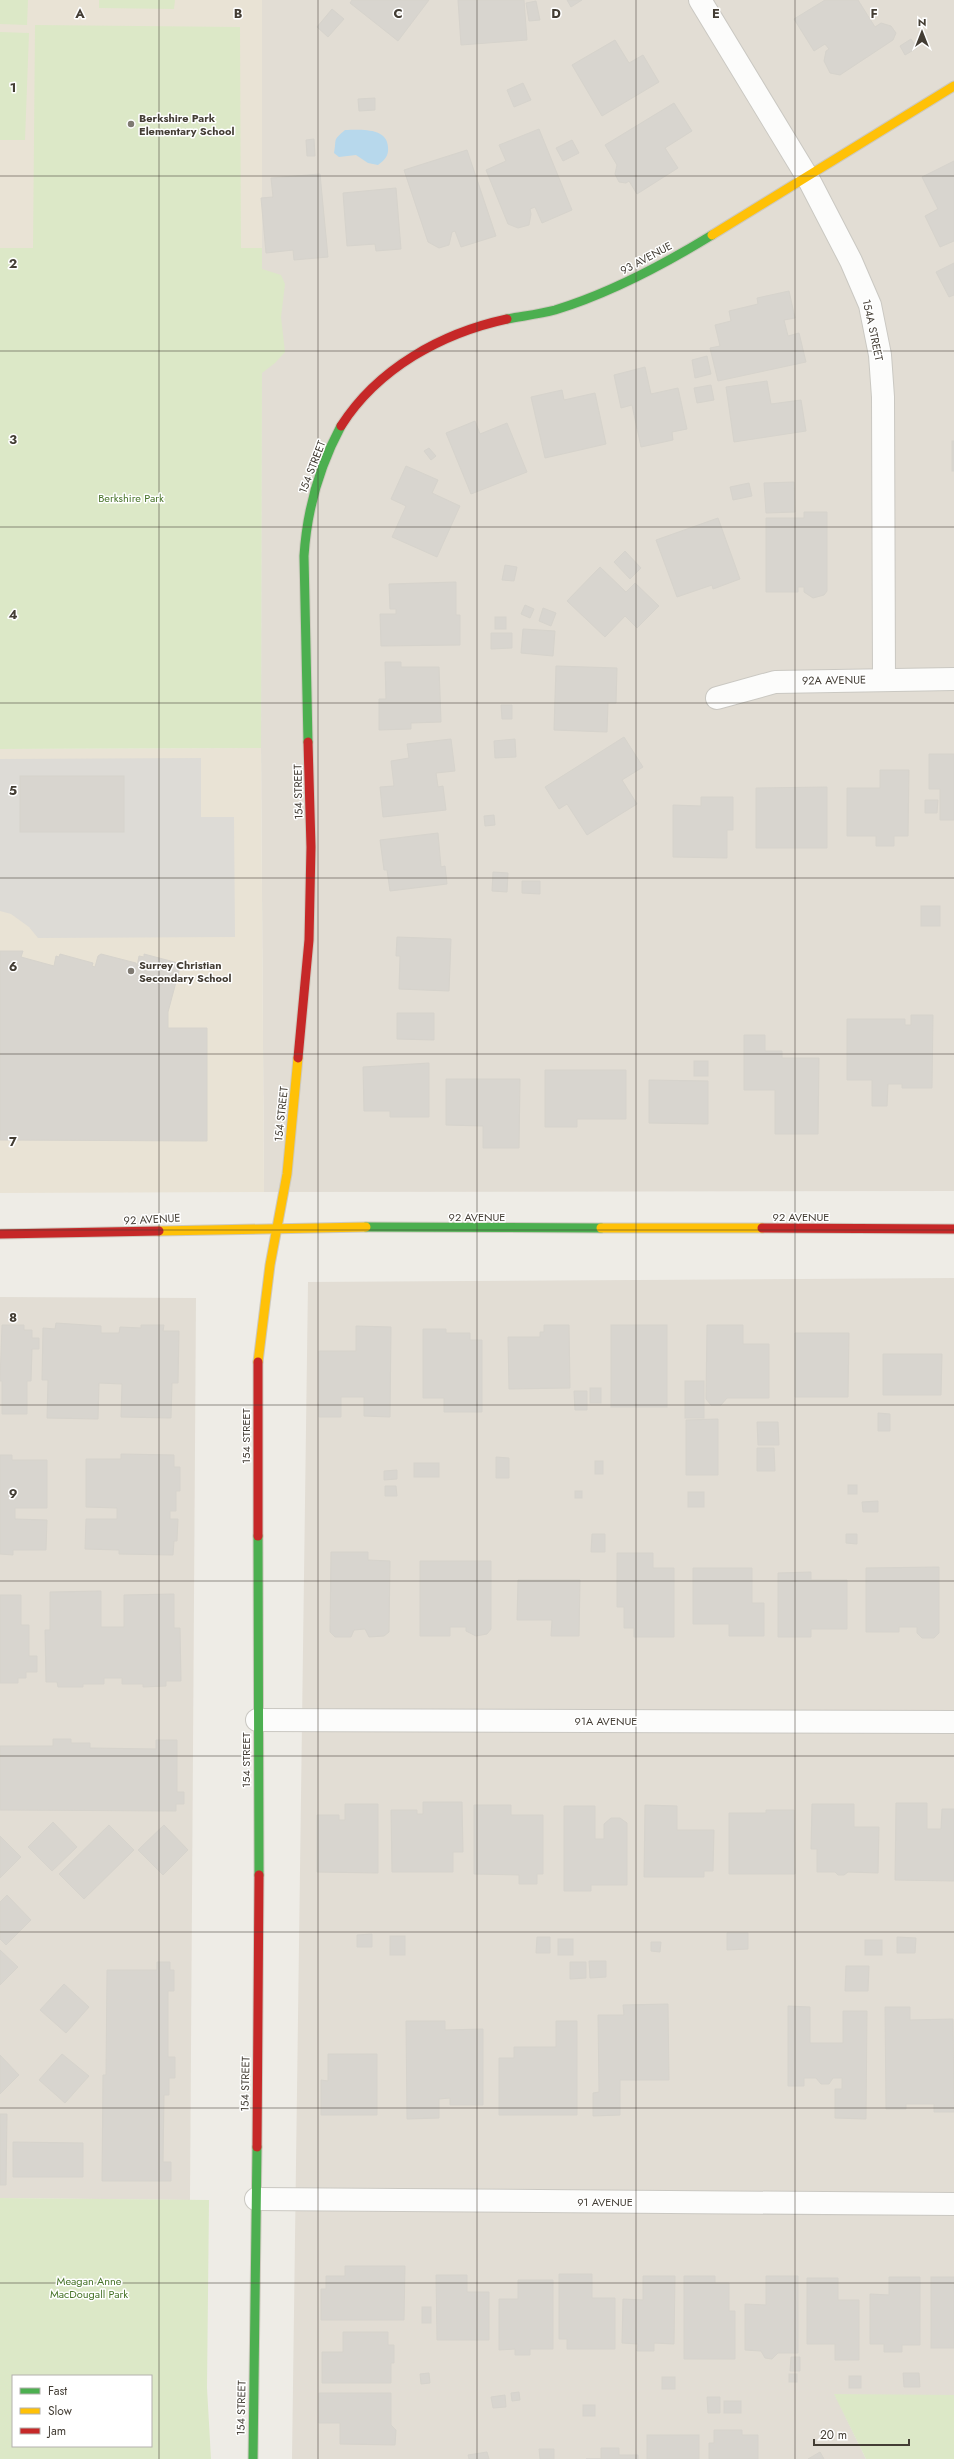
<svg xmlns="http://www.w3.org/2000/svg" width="954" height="2459" font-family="Jost,sans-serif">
<rect width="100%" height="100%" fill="#eeece6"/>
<g fill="#e2ddd4">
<polygon points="262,0 954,0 954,1191 264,1192 261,748"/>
<polygon points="954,1278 954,2395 835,2395 866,2459 292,2459 308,1282"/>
<polygon points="0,1297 196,1298 190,2200 0,2198"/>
</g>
<g fill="#e9e3d5">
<rect x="0" y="0" width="262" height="248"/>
<polygon points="261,748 264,1192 0,1193 0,749"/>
</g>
<g fill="#dce8c7" fill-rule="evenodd">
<polygon points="0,0 28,0 27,25 0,24"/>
<polygon points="99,0 175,0 174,9 99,8"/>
<polygon points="35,25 240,27 241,248 262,248 262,269 281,275 285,284 281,317 285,352 275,363 262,373 261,748 0,749 0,248 33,248"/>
<polygon points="0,32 29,33 25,140 0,140"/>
<path d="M0,2198L209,2200L207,2388L211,2459H0ZM13,2376H151V2446H13Z"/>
<polygon points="834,2394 954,2395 954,2459 866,2459"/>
</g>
<polygon fill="#dddbd6" points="201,758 201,817 234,817 235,937 38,938 29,927 11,914 0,911 0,759"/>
<path fill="#b7d8ec" d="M345,130C359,130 387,127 388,147C389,155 385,160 378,165L368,163L356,155L339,157L334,153C337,138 332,141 345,130Z"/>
<g fill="#d8d5cf" stroke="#d6d3cc">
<polygon points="352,0 429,0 398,41 350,3"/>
<polygon points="458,0 524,0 527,40 461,45"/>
<polygon points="567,0 582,0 571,7"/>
<polygon points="825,0 858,0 875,27 881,23 891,26 896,33 893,40 840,75 830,73 824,61 826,51 829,49 825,44 814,51 794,19"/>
<polygon points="536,1 540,20 529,21 526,3"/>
<polygon points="332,9 344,19 328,37 317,27"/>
<polygon points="911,39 917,48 905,55 900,46"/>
<polygon points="615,40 629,63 643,55 659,82 602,116 572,65"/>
<polygon points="523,83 531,100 514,107 507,90"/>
<polygon points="375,98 375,110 359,111 358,99"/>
<polygon points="674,103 692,131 665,148 678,168 637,194 629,181 626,183 619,182 615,174 617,165 605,145"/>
<polygon points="539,129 572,210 542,223 535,207 530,209 531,214 529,225 518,228 508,224 486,170 506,161 499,145"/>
<polygon points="314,139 315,156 307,156 306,140"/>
<polygon points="572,140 579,153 563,161 556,148"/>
<polygon points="467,150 496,236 461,247 455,231 452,232 449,245 439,248 428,242 404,170"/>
<polygon points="954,161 954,241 940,247 925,216 938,209 922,177"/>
<polygon points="320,174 328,257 294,260 293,250 266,253 261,198 273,197 271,178"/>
<polygon points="396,188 401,249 376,251 375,244 347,246 343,193"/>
<polygon points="954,263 954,295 949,297 936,272"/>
<polygon points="789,291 795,318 784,320 788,336 799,333 806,362 718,381 710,348 720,346 715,325 731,321 729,311 758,304 757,298"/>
<polygon points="707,356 711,374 695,378 692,360"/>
<polygon points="645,367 651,394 678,388 687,429 672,432 673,440 641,447 632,405 621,408 614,375"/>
<polygon points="767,381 771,404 801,400 806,431 734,442 726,387"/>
<polygon points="711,385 714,400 697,403 694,388"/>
<polygon points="562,390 564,400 595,393 606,444 545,458 531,397"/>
<polygon points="475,421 480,434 507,423 527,472 471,494 446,433"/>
<rect x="952" y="441" width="2" height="30"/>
<polygon points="429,448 436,456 431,460 424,451"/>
<polygon points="406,466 438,480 432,493 460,506 437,557 392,537 406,506 391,499"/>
<polygon points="794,482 795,512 766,513 764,483"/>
<polygon points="749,483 752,496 733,500 730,487"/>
<polygon points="804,512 827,512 827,591 824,595 813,598 804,592 804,587 798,587 798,592 766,592 766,518 804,518"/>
<polygon points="718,518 740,579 713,589 712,585 677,597 656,540"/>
<polygon points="625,551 641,568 630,579 614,562"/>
<polygon points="505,565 517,567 514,581 502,580"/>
<polygon points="600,567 626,592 635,583 659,606 637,628 625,616 605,637 567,601"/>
<polygon points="456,582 456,615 460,615 460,645 381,646 380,614 396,614 396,609 390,609 389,584"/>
<polygon points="525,605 534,609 530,618 521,614"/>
<polygon points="543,608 556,613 551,626 539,621"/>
<rect x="495" y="617" width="11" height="12"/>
<polygon points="523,629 555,631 553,656 521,653"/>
<polygon points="491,633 512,633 512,648 491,649"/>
<polygon points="385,662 401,662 401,667 439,667 441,722 411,723 411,729 379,730 379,699 386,699"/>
<polygon points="556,666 617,668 616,703 608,703 607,732 554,730"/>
<polygon points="501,705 512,705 512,719 502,719"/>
<polygon points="624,737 643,767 622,780 637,804 587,835 567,804 559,809 545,787"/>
<polygon points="451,739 455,771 436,773 438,787 443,786 446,810 383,817 380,787 394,786 391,761 409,758 407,744"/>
<polygon points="515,739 516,757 495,758 494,741"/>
<polygon points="929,754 954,754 954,820 940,820 940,789 929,789"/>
<polygon points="880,770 909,770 908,836 894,836 894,846 876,846 876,836 847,836 847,788 880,788"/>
<rect x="20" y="776" width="104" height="56"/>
<polygon points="827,787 827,848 756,848 756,788"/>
<polygon points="701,797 733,797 733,830 727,830 727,858 673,857 673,805 701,806"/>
<polygon points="925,800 938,800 937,813 925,813"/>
<polygon points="494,815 495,825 485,826 484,816"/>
<polygon points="438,833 441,867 445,866 447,884 390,891 387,870 384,870 380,840"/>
<polygon points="493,872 508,873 507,892 492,891"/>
<polygon points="522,881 540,881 540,894 522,893"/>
<rect x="921" y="906" width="19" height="20"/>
<polygon points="397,937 451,939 449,991 399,989 400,956 396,956"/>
<polygon points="0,951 23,951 21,957 54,966 56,956 59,957 60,954 93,963 92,966 95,967 98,956 101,954 136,963 137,967 139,956 144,957 144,954 178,963 177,966 180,967 168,1012 168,1028 207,1028 207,1141 0,1140"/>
<polygon points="397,1013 434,1013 434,1040 397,1039"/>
<polygon points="911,1015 933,1015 932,1088 902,1088 902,1084 888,1084 887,1106 872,1106 872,1080 847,1080 847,1019 905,1019 905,1025 911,1025"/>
<polygon points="744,1035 765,1035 765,1051 782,1051 782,1058 819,1058 818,1134 775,1134 775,1090 744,1090"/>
<rect x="694" y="1061" width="14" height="15"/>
<polygon points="429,1063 429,1117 390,1117 390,1111 364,1111 363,1067"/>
<polygon points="545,1070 626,1070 626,1119 577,1119 577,1127 545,1127"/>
<polygon points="446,1079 520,1079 519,1148 483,1148 483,1126 446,1125"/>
<polygon points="649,1080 708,1081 708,1124 649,1123"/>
<polygon points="56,1323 101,1326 101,1333 119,1333 120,1327 141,1328 141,1325 164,1325 163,1331 179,1331 178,1383 172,1383 171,1418 121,1417 122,1384 99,1383 98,1419 47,1418 48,1380 42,1380 43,1328 55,1329"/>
<polygon points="2,1325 24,1325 24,1330 32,1330 32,1338 39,1338 39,1349 32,1349 31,1381 27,1381 27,1414 2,1414 2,1381 0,1381"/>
<polygon points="544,1325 569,1325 570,1388 509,1389 508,1337 540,1337 540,1332 544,1332"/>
<rect x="611" y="1325" width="56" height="82"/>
<polygon points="707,1325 743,1325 743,1344 769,1344 769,1398 727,1398 721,1405 711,1405 706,1399"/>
<polygon points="356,1326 391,1327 390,1417 364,1416 364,1397 341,1397 341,1417 319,1417 319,1351 356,1351"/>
<polygon points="423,1329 446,1329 446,1333 470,1333 470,1340 482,1340 482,1412 444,1412 444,1398 423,1398"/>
<polygon points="795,1333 849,1333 848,1397 795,1397"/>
<polygon points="883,1354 942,1354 941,1395 883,1395"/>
<rect x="685" y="1381" width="19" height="37"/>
<rect x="590" y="1388" width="11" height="15"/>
<polygon points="574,1391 587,1391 587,1410 575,1410"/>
<polygon points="878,1413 890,1414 890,1431 878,1431"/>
<polygon points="718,1419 718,1475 686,1475 686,1420"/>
<polygon points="757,1422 778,1422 779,1445 758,1445"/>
<polygon points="757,1448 774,1448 775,1471 757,1471"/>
<polygon points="121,1454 174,1455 174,1467 180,1467 180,1491 176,1491 176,1511 170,1511 170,1519 178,1519 177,1541 174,1541 173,1555 119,1554 119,1550 85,1549 86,1519 117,1519 117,1508 86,1507 86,1459 121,1459"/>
<polygon points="0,1455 12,1455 12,1460 47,1460 47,1508 15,1508 15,1519 47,1520 46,1550 13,1550 13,1555 0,1554"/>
<polygon points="496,1457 509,1458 509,1478 496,1478"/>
<rect x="595" y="1461" width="8" height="13"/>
<rect x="414" y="1463" width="25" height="14"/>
<polygon points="397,1470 397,1479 384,1480 384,1471"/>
<rect x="848" y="1485" width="9" height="9"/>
<polygon points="385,1486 396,1486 397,1496 385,1496"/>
<rect x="575" y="1491" width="7" height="7"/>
<rect x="688" y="1492" width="16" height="15"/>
<polygon points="878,1501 878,1512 863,1512 862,1502"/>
<polygon points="592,1534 605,1534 605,1552 591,1552"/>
<polygon points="846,1534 857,1534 857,1544 846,1543"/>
<polygon points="331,1552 368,1552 368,1560 390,1561 389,1632 384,1636 369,1637 365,1629 354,1630 351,1637 335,1637 330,1632"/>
<polygon points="617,1553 653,1553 653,1568 674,1568 674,1637 634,1637 634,1628 624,1628 624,1607 617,1607"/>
<polygon points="420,1561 491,1561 491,1629 487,1634 476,1636 466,1631 466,1627 450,1627 450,1636 420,1636"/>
<polygon points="939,1567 939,1633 934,1638 922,1638 917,1633 917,1627 899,1627 899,1632 866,1632 866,1568"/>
<polygon points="693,1568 752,1568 752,1603 764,1603 764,1636 729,1636 729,1624 693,1624"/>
<polygon points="811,1572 811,1580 847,1580 847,1629 811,1629 811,1637 778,1637 778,1573"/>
<polygon points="518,1580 580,1580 579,1636 551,1636 552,1620 517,1620"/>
<polygon points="101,1591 101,1627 124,1627 124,1595 174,1594 174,1628 180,1628 181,1681 166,1681 166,1686 143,1687 143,1684 122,1684 122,1678 104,1678 104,1684 83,1684 83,1687 58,1687 57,1682 46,1682 45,1630 50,1630 50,1592"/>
<polygon points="0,1595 21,1595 21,1625 29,1625 29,1656 37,1656 37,1672 26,1672 26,1678 18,1678 18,1683 0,1683"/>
<polygon points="53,1739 71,1739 71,1743 90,1743 90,1748 156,1749 156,1740 177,1740 177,1792 184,1792 184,1804 176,1804 176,1811 0,1810 0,1746 53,1746"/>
<polygon points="423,1802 462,1802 463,1852 453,1852 453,1872 392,1872 391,1810 417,1810 417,1814 423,1814"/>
<polygon points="896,1803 927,1803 927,1829 941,1829 942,1809 954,1809 954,1881 895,1880"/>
<polygon points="345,1804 378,1804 378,1873 317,1872 317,1815 339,1815 339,1820 345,1820"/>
<polygon points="812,1804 854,1804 854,1827 879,1827 878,1873 848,1872 844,1875 838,1875 835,1872 817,1872 817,1849 811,1849"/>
<polygon points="474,1805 511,1805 511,1815 543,1815 543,1874 537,1874 537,1884 519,1884 519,1875 474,1874"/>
<polygon points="645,1805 677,1806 677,1830 714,1830 713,1871 704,1871 704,1877 644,1877"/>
<polygon points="564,1806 595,1806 595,1839 604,1839 604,1824 611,1818 620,1818 627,1823 627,1885 591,1885 591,1891 564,1891"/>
<polygon points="766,1810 794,1810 795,1874 729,1874 729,1813 766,1813"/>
<polygon points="53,1822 77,1847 52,1871 28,1847"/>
<polygon points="109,1825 134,1850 84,1899 59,1874"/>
<polygon points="164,1825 188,1850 163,1875 138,1850"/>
<polygon points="0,1836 21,1857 0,1878"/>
<polygon points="7,1895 31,1920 6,1945 0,1939 0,1902"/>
<polygon points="727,1933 748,1933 748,1949 727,1950"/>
<polygon points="372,1934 372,1947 357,1947 357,1935"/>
<rect x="390" y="1936" width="15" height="19"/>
<polygon points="537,1937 550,1937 550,1953 536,1953"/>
<polygon points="897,1937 916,1938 915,1953 897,1953"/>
<rect x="558" y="1939" width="15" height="16"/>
<rect x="865" y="1940" width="17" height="15"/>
<polygon points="651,1942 661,1942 660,1952 651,1951"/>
<polygon points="0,1950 18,1967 0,1985"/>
<polygon points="589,1961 606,1961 606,1977 590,1978"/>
<polygon points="157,1962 170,1962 170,1970 174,1970 174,1991 168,1991 168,2057 175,2057 175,2078 169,2078 169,2095 164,2095 163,2162 171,2162 171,2181 102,2181 103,2075 106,2075 107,1970 157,1970"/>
<polygon points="570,1962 586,1962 586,1978 570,1979"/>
<polygon points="846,1966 869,1966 868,1991 845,1991"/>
<polygon points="64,1984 89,2007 66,2033 40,2010"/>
<polygon points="668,2004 669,2080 620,2080 620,2115 593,2116 593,2093 599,2092 598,2015 624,2015 623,2005"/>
<polygon points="788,2006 810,2007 810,2043 843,2043 843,2011 867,2011 866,2119 835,2118 835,2089 842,2089 842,2078 833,2078 829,2084 821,2084 816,2078 804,2078 804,2086 788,2086"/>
<polygon points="885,2007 910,2007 910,2020 953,2019 954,2112 934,2112 934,2104 906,2104 906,2109 886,2109"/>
<polygon points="406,2021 445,2021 445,2030 483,2029 483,2105 450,2105 450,2098 439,2099 439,2118 407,2119"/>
<polygon points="556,2021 577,2021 577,2115 499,2115 499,2058 514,2058 514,2047 556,2047"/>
<polygon points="62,2054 89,2076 65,2103 39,2080"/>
<polygon points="328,2054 377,2054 377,2115 321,2115 321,2080 328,2081"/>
<polygon points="0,2055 19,2075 0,2094"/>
<polygon points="0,2114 7,2114 6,2185 0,2185"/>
<polygon points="13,2142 83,2143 83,2177 13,2177"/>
<polygon points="345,2266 405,2266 404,2320 321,2320 321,2289 326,2289 326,2276 345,2276"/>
<polygon points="559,2274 592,2274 592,2298 615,2298 615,2349 567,2349 567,2339 559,2339"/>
<polygon points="436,2275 467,2275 467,2292 489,2292 489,2340 437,2340"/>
<polygon points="643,2276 675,2276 674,2344 654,2343 654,2351 637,2351 638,2344 622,2343 623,2299 643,2300"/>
<polygon points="684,2276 715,2276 715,2283 729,2283 729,2311 735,2311 735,2359 684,2359"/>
<polygon points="766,2276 798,2276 798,2353 778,2353 772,2359 765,2358 761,2351 745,2350 745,2304 766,2305"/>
<polygon points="889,2277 920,2277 920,2345 902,2345 902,2352 884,2352 884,2344 870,2344 870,2294 889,2295"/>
<rect x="931" y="2277" width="23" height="71"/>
<polygon points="807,2278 838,2278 838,2300 859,2300 859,2360 835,2360 835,2344 807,2344"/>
<polygon points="518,2280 553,2280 553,2349 530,2349 530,2355 515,2355 515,2349 499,2350 499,2299 518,2299"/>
<rect x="422" y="2307" width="9" height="16"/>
<polygon points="343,2332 388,2332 388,2345 394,2345 394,2363 391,2363 391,2383 322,2383 322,2352 343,2352"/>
<polygon points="791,2357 800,2357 800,2371 790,2371"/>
<polygon points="429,2373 430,2383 421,2384 420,2374"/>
<polygon points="903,2373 919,2373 920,2387 904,2387"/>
<rect x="789" y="2374" width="8" height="8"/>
<rect x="849" y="2376" width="12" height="12"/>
<rect x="662" y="2377" width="13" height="12"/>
<polygon points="519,2392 520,2400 512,2401 511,2393"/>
<polygon points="319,2393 391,2393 391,2425 396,2430 395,2445 340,2444 340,2423 319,2423"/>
<polygon points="505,2395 506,2407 493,2408 491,2397"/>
<polygon points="707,2397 720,2397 720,2413 708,2413"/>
<rect x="724" y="2401" width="17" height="12"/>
<rect x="583" y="2405" width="12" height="11"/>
<polygon points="714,2430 742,2430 742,2435 758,2435 758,2459 709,2459 709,2443 714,2443"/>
<rect x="647" y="2435" width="52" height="24"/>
<polygon points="601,2448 619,2448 619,2455 638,2455 638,2459 586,2459 601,2459"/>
<polygon points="539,2449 554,2449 554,2459 540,2459"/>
<polygon points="487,2452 489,2459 469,2459 468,2455"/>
<polygon points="820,2452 824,2459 808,2459"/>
</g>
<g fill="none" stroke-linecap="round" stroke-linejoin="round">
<g stroke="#cac8c2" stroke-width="24">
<g id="street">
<polyline points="700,0 808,178 851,261 870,305 880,355 883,397 884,679"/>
<polyline points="717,698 775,682 954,679"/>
<polyline points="257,1720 954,1722"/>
<polyline points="256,2199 954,2204"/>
</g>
</g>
<g stroke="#cdc9be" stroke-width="11">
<g id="fast">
<path d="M507,319C523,316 540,314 555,310C611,293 663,265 712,235"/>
<path d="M308,742L304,556C307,509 319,467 341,426"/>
<polyline points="366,1227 601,1228"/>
<polyline points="258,1536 259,1875"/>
<polyline points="253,2459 257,2147"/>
</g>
</g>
<g stroke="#cdc9be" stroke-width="11">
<g id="slow">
<polyline points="712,235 954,86"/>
<polyline points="601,1228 762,1228"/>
<polyline points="159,1231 366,1227"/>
<polyline points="258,1362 270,1265 287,1174 298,1058"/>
</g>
</g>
<g stroke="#cdc9be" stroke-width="11">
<g id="jam">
<path d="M341,426C378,368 442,333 507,319"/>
<polyline points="298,1058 309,940 311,847 308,742"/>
<polyline points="762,1228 954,1229"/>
<polyline points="0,1234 159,1231"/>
<polyline points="258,1362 258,1536"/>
<polyline points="257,2147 259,1875"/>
</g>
</g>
<use href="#street" stroke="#fcfcfb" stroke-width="22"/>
<use href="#fast" stroke="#4caf50" stroke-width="9"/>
<use href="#slow" stroke="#ffc107" stroke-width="9"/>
<use href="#jam" stroke="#c62828" stroke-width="9"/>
</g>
<path fill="none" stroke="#433d34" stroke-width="1" stroke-opacity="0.55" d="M159,0V2459M318,0V2459M477,0V2459M636,0V2459M795,0V2459M0,176H954M0,351H954M0,527H954M0,703H954M0,878H954M0,1054H954M0,1230H954M0,1405H954M0,1581H954M0,1756H954M0,1932H954M0,2108H954M0,2283H954"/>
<g fill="#7f7a72" stroke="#fff" stroke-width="1.5">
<circle cx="131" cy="124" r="4"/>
<circle cx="131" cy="971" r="4"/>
</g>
<g text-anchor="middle" stroke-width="3" stroke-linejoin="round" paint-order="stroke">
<g font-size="11" font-weight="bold" fill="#433d34" stroke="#fff" text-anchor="start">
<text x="139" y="122">Berkshire Park<tspan x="139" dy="13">Elementary School</tspan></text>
<text x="139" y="969">Surrey Christian<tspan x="139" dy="13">Secondary School</tspan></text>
</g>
<g font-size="11" fill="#433d34" stroke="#fff">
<text transform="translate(646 258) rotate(-28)" y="4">93 AVENUE</text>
<text transform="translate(873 330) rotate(78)" y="4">154A STREET</text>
<text transform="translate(312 467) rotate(-69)" y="4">154 STREET</text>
<text transform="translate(834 680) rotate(-1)" y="4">92A AVENUE</text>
<text transform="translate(298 792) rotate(-91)" y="4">154 STREET</text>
<text transform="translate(281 1114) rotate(-84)" y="4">154 STREET</text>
<text x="477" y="1221">92 AVENUE</text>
<text x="801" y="1221">92 AVENUE</text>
<text transform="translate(152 1219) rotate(-3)" y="4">92 AVENUE</text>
<text transform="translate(246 1436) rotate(-90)" y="4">154 STREET</text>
<text x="606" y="1725">91A AVENUE</text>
<text transform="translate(246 1760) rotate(-90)" y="4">154 STREET</text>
<text transform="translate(245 2084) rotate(-89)" y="4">154 STREET</text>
<text x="605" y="2206">91 AVENUE</text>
<text transform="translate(241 2408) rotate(-89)" y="4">154 STREET</text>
</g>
<g font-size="11" fill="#477329" stroke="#fff">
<text x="131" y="502">Berkshire Park</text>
<text x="89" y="2285">Meagan Anne<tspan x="89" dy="13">MacDougall Park</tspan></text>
</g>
</g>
<g font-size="13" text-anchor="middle" font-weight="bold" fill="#433d34" stroke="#fff" stroke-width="3" stroke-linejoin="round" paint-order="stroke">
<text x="80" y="18">A</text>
<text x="238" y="18">B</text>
<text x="398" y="18">C</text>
<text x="556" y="18">D</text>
<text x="716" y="18">E</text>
<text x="874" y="18">F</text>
<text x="13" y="92">1</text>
<text x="13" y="268">2</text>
<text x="13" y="444">3</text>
<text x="13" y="619">4</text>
<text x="13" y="795">5</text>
<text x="13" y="971">6</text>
<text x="13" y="1146">7</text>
<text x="13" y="1322">8</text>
<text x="13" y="1498">9</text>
</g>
<rect x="12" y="2375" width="140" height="72" fill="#ffffff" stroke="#b4b1ae"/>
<rect x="20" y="2388" width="20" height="6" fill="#4caf50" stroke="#b4b1ae"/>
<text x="48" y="2395" font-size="12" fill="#433d34">Fast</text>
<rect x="20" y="2408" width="20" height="6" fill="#ffc107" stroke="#b4b1ae"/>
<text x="48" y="2415" font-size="12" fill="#433d34">Slow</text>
<rect x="20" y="2428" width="20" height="6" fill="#c62828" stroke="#b4b1ae"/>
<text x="48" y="2435" font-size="12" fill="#433d34">Jam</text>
<g transform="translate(922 32)" stroke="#ffffff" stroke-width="3" paint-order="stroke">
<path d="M0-3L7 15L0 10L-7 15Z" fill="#433d34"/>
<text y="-6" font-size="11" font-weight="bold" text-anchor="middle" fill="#433d34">N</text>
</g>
<path d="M814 2439v6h95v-6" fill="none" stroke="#433d34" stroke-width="2"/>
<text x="820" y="2439" font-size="12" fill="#433d34" stroke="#ffffff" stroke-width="3" paint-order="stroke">20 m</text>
</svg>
